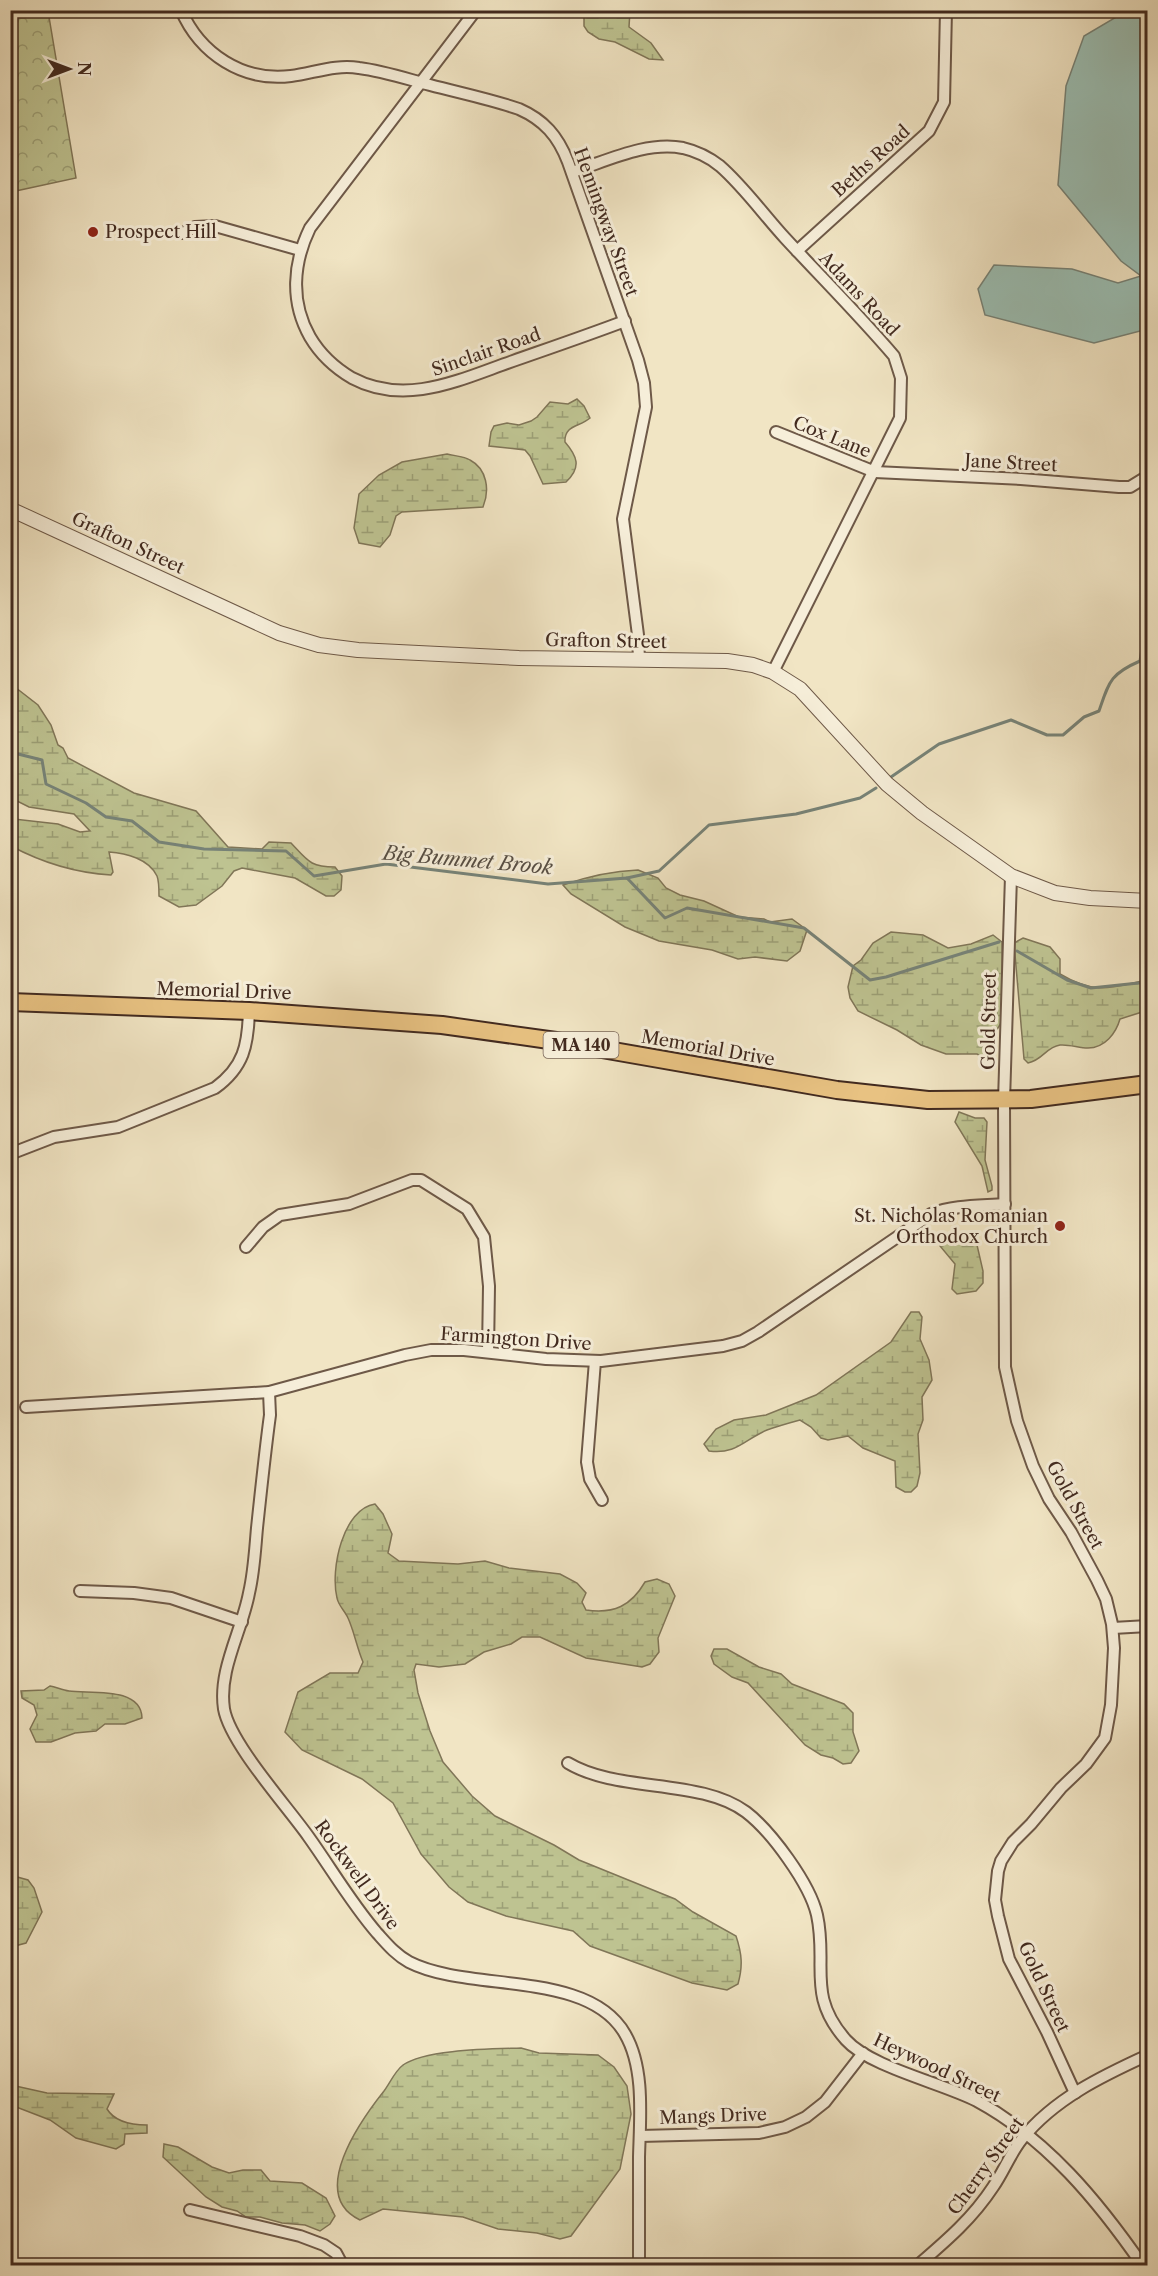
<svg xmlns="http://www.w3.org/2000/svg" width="1158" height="2276" font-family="'Libre Caslon Text',serif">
<defs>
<pattern id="wetland-marsh" width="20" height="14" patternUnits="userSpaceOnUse" patternTransform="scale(1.5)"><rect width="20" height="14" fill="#bec391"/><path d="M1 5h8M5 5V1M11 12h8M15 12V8" fill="none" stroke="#9c9f76"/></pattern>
<pattern id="park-crowns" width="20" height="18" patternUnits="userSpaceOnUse" patternTransform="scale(1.5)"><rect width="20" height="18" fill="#bec391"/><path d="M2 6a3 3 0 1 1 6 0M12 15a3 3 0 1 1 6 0" fill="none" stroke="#9c9f76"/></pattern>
</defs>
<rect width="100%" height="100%" fill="#f1e5c4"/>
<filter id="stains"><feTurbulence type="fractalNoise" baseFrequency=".00333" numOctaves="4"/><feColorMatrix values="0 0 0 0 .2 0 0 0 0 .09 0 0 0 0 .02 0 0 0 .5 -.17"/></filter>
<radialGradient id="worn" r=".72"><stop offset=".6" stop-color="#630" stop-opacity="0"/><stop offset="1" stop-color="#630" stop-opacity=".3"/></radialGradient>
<g fill="url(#wetland-marsh)" stroke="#807658" stroke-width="1.5">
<polygon points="594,11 630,11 629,27 651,43 663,60 649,59 615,42 599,39 588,32 584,26 584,18"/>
<path d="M577,399L584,406L590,418C580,427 564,425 565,442C577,456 582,467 566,482L543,484L530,456L525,450L489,446L491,432L494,426L507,423L519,425L531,421L537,417L550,402L568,404Z"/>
<path d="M447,454C454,456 464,456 470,460C487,469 490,490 483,507L402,512L396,516L390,535L380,547L359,543L354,528L359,494L379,475L402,462Z"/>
<path d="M11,684L38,705L51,725L58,745L63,748L68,758L134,793L196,811L228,847L262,849L269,842L291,843C308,861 310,867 335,867L342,876L341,890L334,896H326L295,878L242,868L234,871L222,886L196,905L179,907L159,896C159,890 159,881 157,876C149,859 126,853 109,852L113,872L111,875C77,873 41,862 11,846V823L14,819L58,824L80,832L90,831L74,814L29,807L11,798Z"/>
<path d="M638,870L658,878L666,888L680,895L704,901L739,917L764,919L770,922L792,919L807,930L800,951L787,961L755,957L738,959L712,950L659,941L625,927L571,894L563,885C589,876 612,871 638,870Z"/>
<polygon points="891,932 923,935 948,948 971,944 993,935 1002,942 1003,1020 996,1031 991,1056 987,1059 977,1054 946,1054 921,1045 897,1030 858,1011 850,998 848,987 853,966 861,960 873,943"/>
<path d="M1023,938L1050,947L1060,959V974C1095,995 1110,988 1147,980V1007L1142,1012L1120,1019C1116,1033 1105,1048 1088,1048C1079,1048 1069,1044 1060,1045C1046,1047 1043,1060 1028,1063L1024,1059L1014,943Z"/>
<polygon points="959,1112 975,1118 984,1118 987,1122 985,1160 992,1186 992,1190 988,1192 982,1166 955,1122"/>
<polygon points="974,1232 983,1271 983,1283 976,1291 957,1294 952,1289 955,1264 940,1246 938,1239 943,1234"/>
<path d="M911,1312H919L922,1317L920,1339L929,1360L932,1380L922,1397L923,1420L918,1434L920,1473L917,1486L911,1492H905L896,1487L895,1461L863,1448L848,1436L828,1440L821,1438L811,1427L800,1420C789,1423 778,1426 767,1430C745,1439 736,1455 709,1451L704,1444L716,1429L734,1420L766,1415L816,1395L891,1342Z"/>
<path d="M375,1504L383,1514L392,1534L388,1553L399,1561L458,1564L485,1561L509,1568L560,1574L577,1583L586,1593L582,1602L586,1610C614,1614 631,1606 645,1582L657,1579L669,1584L675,1596L658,1638L659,1652L650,1664L642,1667L586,1658L540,1637H522L511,1644L484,1652L465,1664L439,1667L416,1664L414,1670L418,1693L430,1731L443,1762L472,1796L495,1816L554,1845L579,1860L675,1899L693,1912L736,1936C742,1954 743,1966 738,1984L727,1990L692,1983L590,1946L573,1931L506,1916L468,1902L449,1887L421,1854L393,1803L362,1779L302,1750L285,1732L298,1692L330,1673H358L363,1662C357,1648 354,1631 348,1618C345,1611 338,1605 337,1598C330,1569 343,1509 375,1504Z"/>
<polygon points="714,1649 727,1649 759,1667 781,1674 792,1684 844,1704 853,1713 853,1732 859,1751 851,1763 843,1764 833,1758 821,1755 805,1745 748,1683 732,1677 714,1664 711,1656"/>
<path d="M50,1686C56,1687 62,1690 69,1691C90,1694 141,1686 142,1718L125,1724H105L96,1731L75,1733L51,1742H36L30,1729L37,1715L34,1705L22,1698L21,1691L44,1690Z"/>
<polygon points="10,1875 28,1880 34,1888 42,1912 26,1943 11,1947"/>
<path d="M521,2048L539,2053L598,2055L614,2067L627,2086L631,2114L620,2169L571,2236L560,2239L537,2233L498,2229L463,2217L383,2209L360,2220C307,2195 361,2120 384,2091C390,2083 395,2071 403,2065C425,2049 493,2049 521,2048Z"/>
<path d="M11,2085L47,2093L114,2094L107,2109C115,2122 132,2125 147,2125V2133L125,2134L124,2144L116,2149L76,2138L50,2120L11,2105Z"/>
<polygon points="164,2144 178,2147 212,2167 229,2173 243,2170 261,2170 270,2181 302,2183 326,2198 335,2216 330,2224 320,2231 305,2225 282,2223 260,2217 246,2217 237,2211 222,2207 206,2197 163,2157"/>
</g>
<polygon fill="url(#park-crowns)" stroke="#807658" stroke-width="1.5" points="10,11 48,11 76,178 11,192"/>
<polygon fill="#9bbfb4" stroke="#778378" stroke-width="1.5" points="1128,10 1147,11 1147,332 1140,331 1094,343 985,315 978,289 994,265 1072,269 1118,283 1141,276 1121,261 1058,185 1066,86 1084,36"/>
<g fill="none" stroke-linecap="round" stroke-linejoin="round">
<g stroke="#778378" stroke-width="3">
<polyline points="10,752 42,760 46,784 86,803 106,817 132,821 159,842 204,849 286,851 314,876 386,864 548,884 627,878 665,918 687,908 804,928 870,980 886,977 999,942"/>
<path d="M891,777L939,744L1011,720L1047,735H1063L1084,717L1099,711C1109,682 1110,674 1140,661L1144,636L1148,632"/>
<polyline points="627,878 659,871 709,825 796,814 860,798 876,788"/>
<polyline points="1017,951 1067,980 1091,988 1148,982"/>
</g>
<g stroke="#6e5948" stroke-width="14">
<g id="minor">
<path d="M181,10C200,54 243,82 291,76C314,73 336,64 359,68C383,71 407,79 430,85C460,93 490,99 519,109C544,120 558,136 568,162L638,360L644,383L646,407L623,519L638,635L639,660"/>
<path d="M476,10L310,228C293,263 290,302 310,337C320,354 335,368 352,378C406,407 461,379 513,361C550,348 588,335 625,321"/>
<path d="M572,172C607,161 646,141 683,148C696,151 710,158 720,166C744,187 763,214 785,238C821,277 859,315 894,356L901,378L900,418L773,672"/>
<polyline points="183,233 195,227 215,226 300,250"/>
<polyline points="797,251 929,131 944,102 946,10"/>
<polyline points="776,432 875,472 1021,479 1119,487 1130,487 1143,479"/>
<polyline points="1011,876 1004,1101 1005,1367 1017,1421 1033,1466 1049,1499 1071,1532 1097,1580 1106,1599 1112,1624 1114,1648 1111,1705 1105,1738 1086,1764 1061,1788 1031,1824 1013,1842 1001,1861 998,1871 995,1900 998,1916 1009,1959 1047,2032 1075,2093"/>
<path d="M10,1154L54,1137L118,1127L215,1088C244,1067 248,1045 249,1011"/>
<polyline points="246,1247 263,1227 280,1215 349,1204 412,1180 421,1180 467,1209 484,1237 489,1286 488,1352"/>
<polyline points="595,1361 587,1462 590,1479 602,1500"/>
<path d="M269,1392L270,1415C265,1452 261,1490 257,1528C255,1550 254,1572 249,1593C242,1631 218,1670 224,1709C230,1743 286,1805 308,1836C331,1868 351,1903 377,1933C387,1944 396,1955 409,1962C469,1993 588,1969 625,2034C645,2068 640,2118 639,2157C639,2193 639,2229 639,2266"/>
<path d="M26,1407L269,1392L405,1355L431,1350H464L546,1359L601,1361L723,1346L742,1341L758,1332L931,1214C954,1205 980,1206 1005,1204"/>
<polyline points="80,1591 134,1593 171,1598 242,1622"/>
<polyline points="1113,1628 1148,1626"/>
<path d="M568,1763C618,1793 700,1778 746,1812C771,1831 810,1884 817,1915C828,1965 806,1995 846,2040C870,2067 942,2083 977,2101C1047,2139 1098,2201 1143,2266"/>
<polyline points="640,2136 759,2133 785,2127 806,2117 825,2102 863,2053"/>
<polyline points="190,2210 300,2236 324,2245 336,2253 343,2266"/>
<path d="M917,2266C946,2241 972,2219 993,2187C1004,2171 1010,2154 1022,2139C1054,2099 1102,2076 1148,2055"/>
</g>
</g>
<g stroke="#6e5948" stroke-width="16">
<polyline id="tertiary" points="10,509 279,633 319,645 358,650 519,658 727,661 753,665 773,672 800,689 887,784 922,813 1011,876 1055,893 1090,898 1148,901"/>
</g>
<g stroke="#422a1f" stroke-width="20">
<polyline id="primary" points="10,1002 249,1011 442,1025 556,1041 837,1090 928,1100 1031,1099 1148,1084"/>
</g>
<use href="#minor" stroke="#f6eed9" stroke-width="10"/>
<use href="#tertiary" stroke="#f6eed9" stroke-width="14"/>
<use href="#primary" stroke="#e8c282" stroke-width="16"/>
</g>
<g fill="#8f2418" stroke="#f6eed9" stroke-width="2">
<circle cx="93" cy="232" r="6"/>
<circle cx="1060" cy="1226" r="6"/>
</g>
<g text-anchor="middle" stroke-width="6" stroke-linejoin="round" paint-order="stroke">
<rect fill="#f6eed9" stroke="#786557" stroke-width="1.5" x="543.5" y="1032" width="75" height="26" rx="4.5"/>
<g font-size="16" font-weight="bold" fill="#422a1f">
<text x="581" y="1051">MA 140</text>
</g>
<g font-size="18" fill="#422a1f" stroke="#f6eed9">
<text transform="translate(871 161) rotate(-42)" y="6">Beths Road</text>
<text transform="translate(606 222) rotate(70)" y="6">Hemingway Street</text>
<text transform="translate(859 294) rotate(47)" y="6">Adams Road</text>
<text transform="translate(486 352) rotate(-19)" y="6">Sinclair Road</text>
<text transform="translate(832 437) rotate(22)" y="6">Cox Lane</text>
<text transform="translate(1011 463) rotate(3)" y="6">Jane Street</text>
<text transform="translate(128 543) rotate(25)" y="6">Grafton Street</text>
<text transform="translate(606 641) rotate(1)" y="6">Grafton Street</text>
<text transform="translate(224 991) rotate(2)" y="6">Memorial Drive</text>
<text transform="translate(989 1021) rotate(-89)" y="6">Gold Street</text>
<text transform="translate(708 1048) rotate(10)" y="6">Memorial Drive</text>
<text transform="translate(516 1339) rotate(4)" y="6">Farmington Drive</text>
<text transform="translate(1075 1505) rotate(61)" y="6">Gold Street</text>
<text transform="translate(357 1875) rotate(54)" y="6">Rockwell Drive</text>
<text transform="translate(1044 1987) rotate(65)" y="6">Gold Street</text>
<text transform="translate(937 2068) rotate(25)" y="6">Heywood Street</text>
<text transform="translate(713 2116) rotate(-2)" y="6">Mangs Drive</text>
<text transform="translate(986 2166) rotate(-54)" y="6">Cherry Street</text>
</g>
<g font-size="18" fill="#422a1f" stroke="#f6eed9" text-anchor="start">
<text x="105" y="238">Prospect Hill</text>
<text x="1048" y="1222" text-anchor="end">St. Nicholas Romanian<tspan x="1048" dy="21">Orthodox Church</tspan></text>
</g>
<g font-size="20" font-style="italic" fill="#584f44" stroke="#f6eed9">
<text transform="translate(468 860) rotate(5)" y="7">Big Bummet Brook</text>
</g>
</g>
<rect width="1158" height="2276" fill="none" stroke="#f1e5c4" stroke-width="36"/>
<rect x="12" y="12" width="1134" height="2252" fill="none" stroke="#422a1f" stroke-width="3"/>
<rect x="18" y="18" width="1122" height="2240" fill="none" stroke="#422a1f" stroke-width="1.5"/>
<g transform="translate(69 69) rotate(90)" stroke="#f6eed9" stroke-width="4.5" paint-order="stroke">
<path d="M0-4.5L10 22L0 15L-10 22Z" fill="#422a1f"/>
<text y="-9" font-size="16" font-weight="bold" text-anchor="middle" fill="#422a1f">N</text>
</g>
<rect width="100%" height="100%" filter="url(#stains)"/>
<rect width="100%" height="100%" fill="url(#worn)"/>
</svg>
